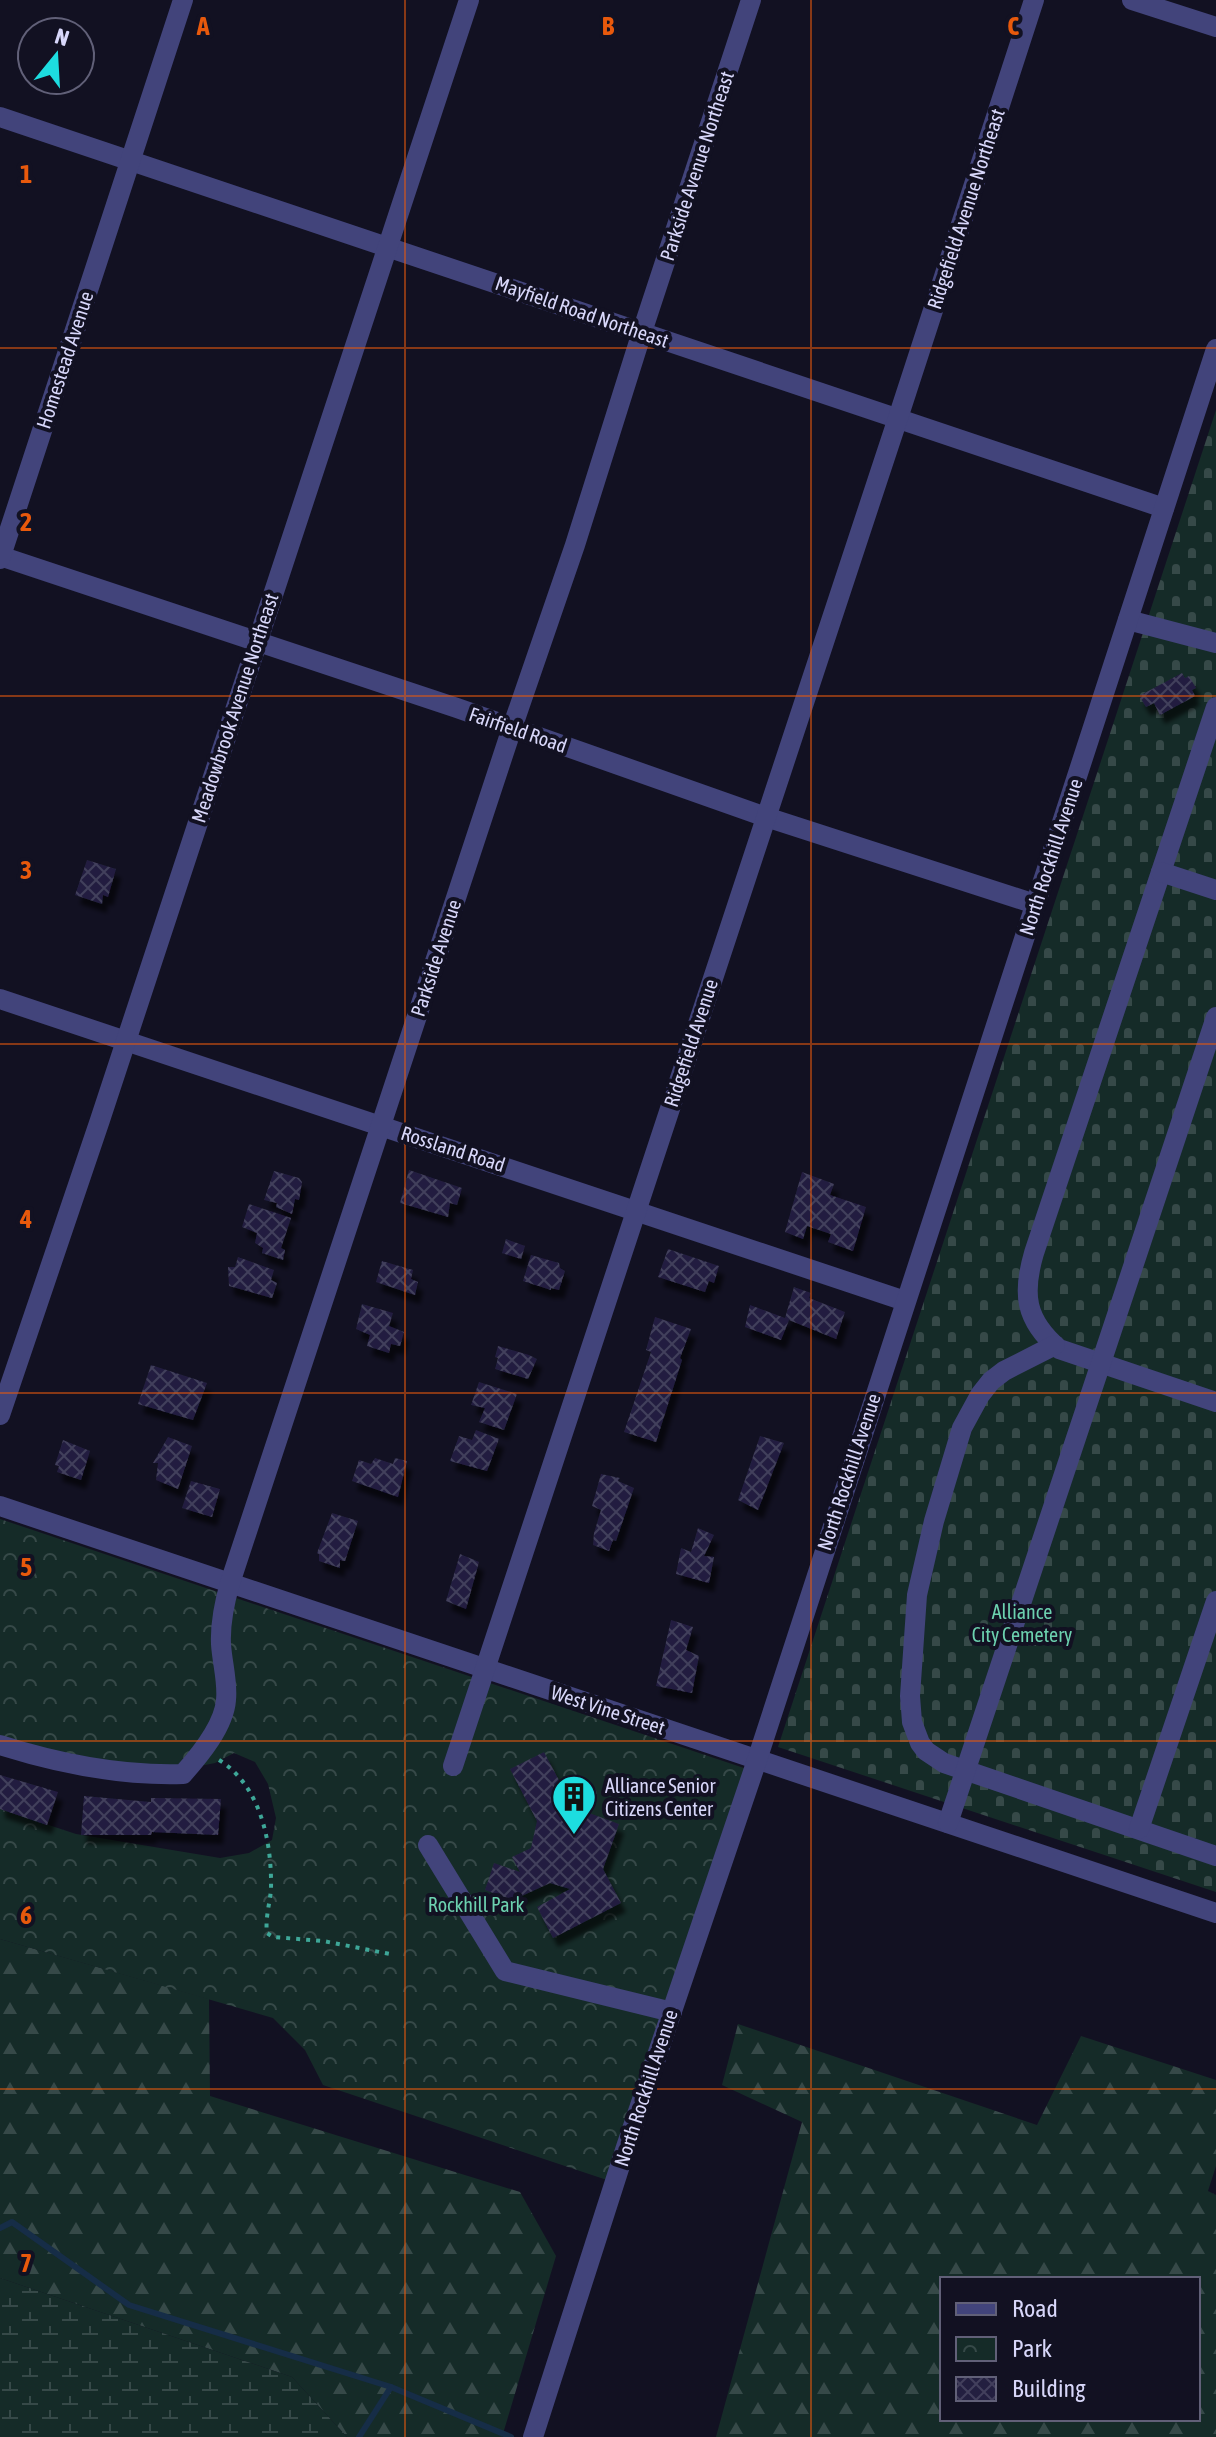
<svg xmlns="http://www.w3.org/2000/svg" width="1216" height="2437" font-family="'Asap Condensed',sans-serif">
<defs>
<pattern id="forest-firs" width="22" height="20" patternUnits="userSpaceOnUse" patternTransform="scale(2)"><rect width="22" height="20" fill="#152b28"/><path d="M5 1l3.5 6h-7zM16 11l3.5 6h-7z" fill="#364948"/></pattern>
<pattern id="wetland-marsh" width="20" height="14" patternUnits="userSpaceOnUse" patternTransform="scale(2)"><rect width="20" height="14" fill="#152b28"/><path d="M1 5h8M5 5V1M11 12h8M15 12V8" fill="none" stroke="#364948"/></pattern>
<pattern id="cemetery-stones" width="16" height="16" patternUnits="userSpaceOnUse" patternTransform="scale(2)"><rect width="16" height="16" fill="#152b28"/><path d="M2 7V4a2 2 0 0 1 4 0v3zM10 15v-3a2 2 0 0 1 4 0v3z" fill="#364948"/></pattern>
<pattern id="park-crowns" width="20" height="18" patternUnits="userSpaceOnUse" patternTransform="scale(2)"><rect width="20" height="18" fill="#152b28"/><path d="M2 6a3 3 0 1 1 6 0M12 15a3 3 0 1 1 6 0" fill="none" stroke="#364948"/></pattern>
<pattern id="building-cross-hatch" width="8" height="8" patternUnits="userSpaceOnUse" patternTransform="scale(2)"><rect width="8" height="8" fill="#231f40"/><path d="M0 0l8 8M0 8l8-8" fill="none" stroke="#423f5c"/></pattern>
<filter id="shadow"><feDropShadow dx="5" dy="9" stdDeviation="2" flood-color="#0009"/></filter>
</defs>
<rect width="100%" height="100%" fill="#121122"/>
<g fill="url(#forest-firs)" fill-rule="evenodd">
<polygon points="0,1939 209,1999 210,2096 520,2192 556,2256 502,2437 347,2437 292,2377 0,2278"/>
<path d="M738,2024L1037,2125L1081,2036L1216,2080V2166L1208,2191L1216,2195V2437H716L802,2122L722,2085ZM1198,2279V2419H942V2279Z"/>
</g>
<polygon fill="url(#wetland-marsh)" points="0,2278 292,2377 347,2437 0,2437"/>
<polygon fill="url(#cemetery-stones)" points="1216,410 1216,1892 778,1747"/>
<polygon fill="url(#park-crowns)" points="0,1519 747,1769 610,2181 323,2085 305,2050 273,2018 0,1939 0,1809 76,1834 220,1858 249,1853 272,1840 276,1818 268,1784 255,1762 234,1753 215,1763 184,1769 143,1771 0,1739"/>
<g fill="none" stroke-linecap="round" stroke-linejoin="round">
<g stroke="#162d47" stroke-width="6">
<polyline points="0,2228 12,2222 129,2305 391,2387 511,2437"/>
<polyline points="359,2437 391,2387"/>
</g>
</g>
<g fill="url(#building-cross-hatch)" filter="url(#shadow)">
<polygon points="1182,673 1185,678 1189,676 1196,688 1192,690 1195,696 1160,715 1154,703 1146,707 1139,696"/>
<polygon points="87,860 116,869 108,897 103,895 102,904 75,895"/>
<polygon points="409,1170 462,1188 457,1205 450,1203 448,1217 400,1203"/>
<polygon points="274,1171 299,1178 302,1182 299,1200 295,1199 292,1214 276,1207 277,1203 264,1200"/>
<polygon points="802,1172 834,1184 830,1195 866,1207 853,1251 828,1242 831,1234 807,1226 803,1239 785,1232"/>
<polygon points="249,1204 291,1218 281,1248 285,1250 283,1260 262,1253 263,1248 255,1243 257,1233 242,1227"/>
<polygon points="506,1239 525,1246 521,1259 502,1253"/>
<polygon points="668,1249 719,1266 714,1283 709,1281 705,1292 658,1277"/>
<polygon points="531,1255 559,1263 560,1268 565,1271 559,1290 551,1288 551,1290 523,1281"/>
<polygon points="238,1257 274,1270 271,1280 277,1283 272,1298 229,1286 228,1267 235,1267"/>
<polygon points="382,1261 413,1270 411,1279 418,1282 415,1295 376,1282"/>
<polygon points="794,1287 811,1293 809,1298 845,1312 836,1339 789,1320 781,1340 745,1327 750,1305 785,1318"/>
<polygon points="362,1304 393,1313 389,1326 404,1332 400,1346 391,1344 389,1353 367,1346 370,1335 356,1329"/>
<polygon points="655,1317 691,1329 680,1358 682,1360 656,1442 624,1432 651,1352 646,1350"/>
<polygon points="498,1346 529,1355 537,1359 528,1379 495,1369 498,1358 495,1357"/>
<polygon points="151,1365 207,1383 193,1420 138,1404"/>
<polygon points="479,1382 517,1394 504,1430 479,1422 485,1408 471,1405"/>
<polygon points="476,1430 499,1439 487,1471 450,1461 459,1436 472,1440"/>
<polygon points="760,1436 784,1443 758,1510 738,1500"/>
<polygon points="168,1437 192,1446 178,1489 156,1480 158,1463 153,1463"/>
<polygon points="63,1440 90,1451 81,1480 57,1472 59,1466 55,1465"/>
<polygon points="375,1458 393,1464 395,1458 407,1461 398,1497 352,1481 359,1460 371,1464"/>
<polygon points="601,1474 620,1478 618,1481 634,1488 616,1541 613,1540 609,1551 593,1545 594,1533 601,1510 592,1506"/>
<polygon points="191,1481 220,1489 212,1517 182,1508"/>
<polygon points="332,1513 358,1521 345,1561 340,1560 340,1568 319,1561 319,1554 317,1553"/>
<polygon points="698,1528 714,1535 704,1556 714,1557 709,1583 676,1574 681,1548 691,1552"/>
<polygon points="460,1554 479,1562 466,1609 446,1601"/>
<polygon points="671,1620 693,1627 686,1650 699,1656 692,1693 656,1686"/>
<polygon points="544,1752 573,1807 619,1824 603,1869 621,1903 553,1938 537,1907 570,1889 550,1883 513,1900 485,1890 494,1863 520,1872 512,1857 531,1848 537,1821 510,1769"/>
<polygon points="0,1775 58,1792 47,1825 0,1809"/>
<polygon points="84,1796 151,1802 151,1798 221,1799 218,1835 152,1832 151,1835 81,1835"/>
</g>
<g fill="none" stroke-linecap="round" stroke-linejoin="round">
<path stroke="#3ea798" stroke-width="4" stroke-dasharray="4 6" stroke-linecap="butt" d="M219,1760C261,1786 272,1843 271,1889C270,1903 265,1918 267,1933L273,1937L323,1941L390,1954"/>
<g stroke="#42447b" stroke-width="20">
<polyline points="1132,0 1216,27"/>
<polyline points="0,117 1164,508"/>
<polyline points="0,556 457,708 766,817 1035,904"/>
<polyline points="0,559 183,0"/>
<polyline points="1128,620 1216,643"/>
<path d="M1216,707L1034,1253C1022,1294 1025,1320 1059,1349L1216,1402"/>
<polyline points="1161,872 1216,890"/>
<polyline points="0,999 905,1301"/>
<polyline points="1055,1345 1004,1371 991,1381 980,1395 962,1428 934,1521 917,1595 910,1696 912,1722 920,1743 926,1751 944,1763 1216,1856"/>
<polyline points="0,1415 100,1120 469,0"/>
<polyline points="0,1506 1216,1913"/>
<path d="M0,1745C60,1764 120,1776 183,1774C200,1755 224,1726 226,1700C228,1682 222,1662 221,1644C220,1623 224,1604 230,1583L512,728L575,545L642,332L751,0"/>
<polyline points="453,1766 898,418 1034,0"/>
<polyline points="948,1823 1216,1017"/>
<polyline points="1139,1829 1216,1601"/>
<polyline points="428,1845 505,1971 672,2012"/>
<polyline points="533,2437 626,2147 757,1760 1216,349"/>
</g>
</g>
<path fill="none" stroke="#e8590c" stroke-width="2" stroke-opacity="0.55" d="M405,0V2437M811,0V2437M0,348H1216M0,696H1216M0,1044H1216M0,1393H1216M0,1741H1216M0,2089H1216"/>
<defs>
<g id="building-pin" transform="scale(2.3)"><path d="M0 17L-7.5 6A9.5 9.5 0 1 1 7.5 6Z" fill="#1ddde0" stroke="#121122"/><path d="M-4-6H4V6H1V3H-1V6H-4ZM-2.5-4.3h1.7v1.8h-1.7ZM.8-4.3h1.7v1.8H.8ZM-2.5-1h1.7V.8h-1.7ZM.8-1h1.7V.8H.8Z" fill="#111"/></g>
</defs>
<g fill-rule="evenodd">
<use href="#building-pin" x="574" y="1797"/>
</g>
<g text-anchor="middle" stroke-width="8" stroke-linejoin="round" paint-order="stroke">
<g font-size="20" fill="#d8d7fa" stroke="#121122">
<text transform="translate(697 166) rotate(-72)" y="7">Parkside Avenue Northeast</text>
<text transform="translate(966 209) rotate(-72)" y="7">Ridgefield Avenue Northeast</text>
<text transform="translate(582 312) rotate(19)" y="7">Mayfield Road Northeast</text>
<text transform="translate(65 360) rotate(-72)" y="7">Homestead Avenue</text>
<text transform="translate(235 708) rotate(-72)" y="7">Meadowbrook Avenue Northeast</text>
<text transform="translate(518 730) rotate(19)" y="7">Fairfield Road</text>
<text transform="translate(1051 857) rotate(-72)" y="7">North Rockhill Avenue</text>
<text transform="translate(436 958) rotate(-72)" y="7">Parkside Avenue</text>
<text transform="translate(691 1043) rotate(-72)" y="7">Ridgefield Avenue</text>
<text transform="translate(453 1149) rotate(18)" y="7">Rossland Road</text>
<text transform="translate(849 1472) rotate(-72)" y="7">North Rockhill Avenue</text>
<text transform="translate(608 1710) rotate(18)" y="7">West Vine Street</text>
<text transform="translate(646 2088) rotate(-72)" y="7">North Rockhill Avenue</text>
</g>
<g font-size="20" fill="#6cd1af" stroke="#121122">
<text x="1022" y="1619">Alliance<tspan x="1022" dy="23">City Cemetery</tspan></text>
<text x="476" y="1912">Rockhill Park</text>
</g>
<g font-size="20" fill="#d8d7fa" stroke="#121122" text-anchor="start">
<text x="605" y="1793">Alliance Senior<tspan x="605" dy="23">Citizens Center</tspan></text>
</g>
</g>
<g font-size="26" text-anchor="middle" font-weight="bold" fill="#e8590c" stroke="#121122" stroke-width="8" stroke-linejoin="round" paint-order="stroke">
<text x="203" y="35">A</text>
<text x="608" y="35">B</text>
<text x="1013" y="35">C</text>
<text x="26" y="183">1</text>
<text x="26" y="531">2</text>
<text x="26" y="879">3</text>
<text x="26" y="1228">4</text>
<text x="26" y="1576">5</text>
<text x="26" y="1924">6</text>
<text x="26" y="2272">7</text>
</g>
<rect x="940" y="2277" width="260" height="144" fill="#121122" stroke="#616078" stroke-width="2"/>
<rect x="956" y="2303" width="40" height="12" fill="#42447b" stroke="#616078" stroke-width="2"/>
<text x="1012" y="2317" font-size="24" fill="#d8d7fa">Road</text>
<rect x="956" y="2337" width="40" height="24" fill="url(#park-crowns)" stroke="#616078" stroke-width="2"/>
<text x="1012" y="2357" font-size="24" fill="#d8d7fa">Park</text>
<rect x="956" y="2377" width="40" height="24" fill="url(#building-cross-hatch)" stroke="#616078" stroke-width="2"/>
<text x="1012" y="2397" font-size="24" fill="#d8d7fa">Building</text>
<g transform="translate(56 56) rotate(18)"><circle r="38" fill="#121122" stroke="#616078" stroke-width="2"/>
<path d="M0-6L14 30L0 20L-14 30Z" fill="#1ddde0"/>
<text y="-12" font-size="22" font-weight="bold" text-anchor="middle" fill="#d8d7fa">N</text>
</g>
</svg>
